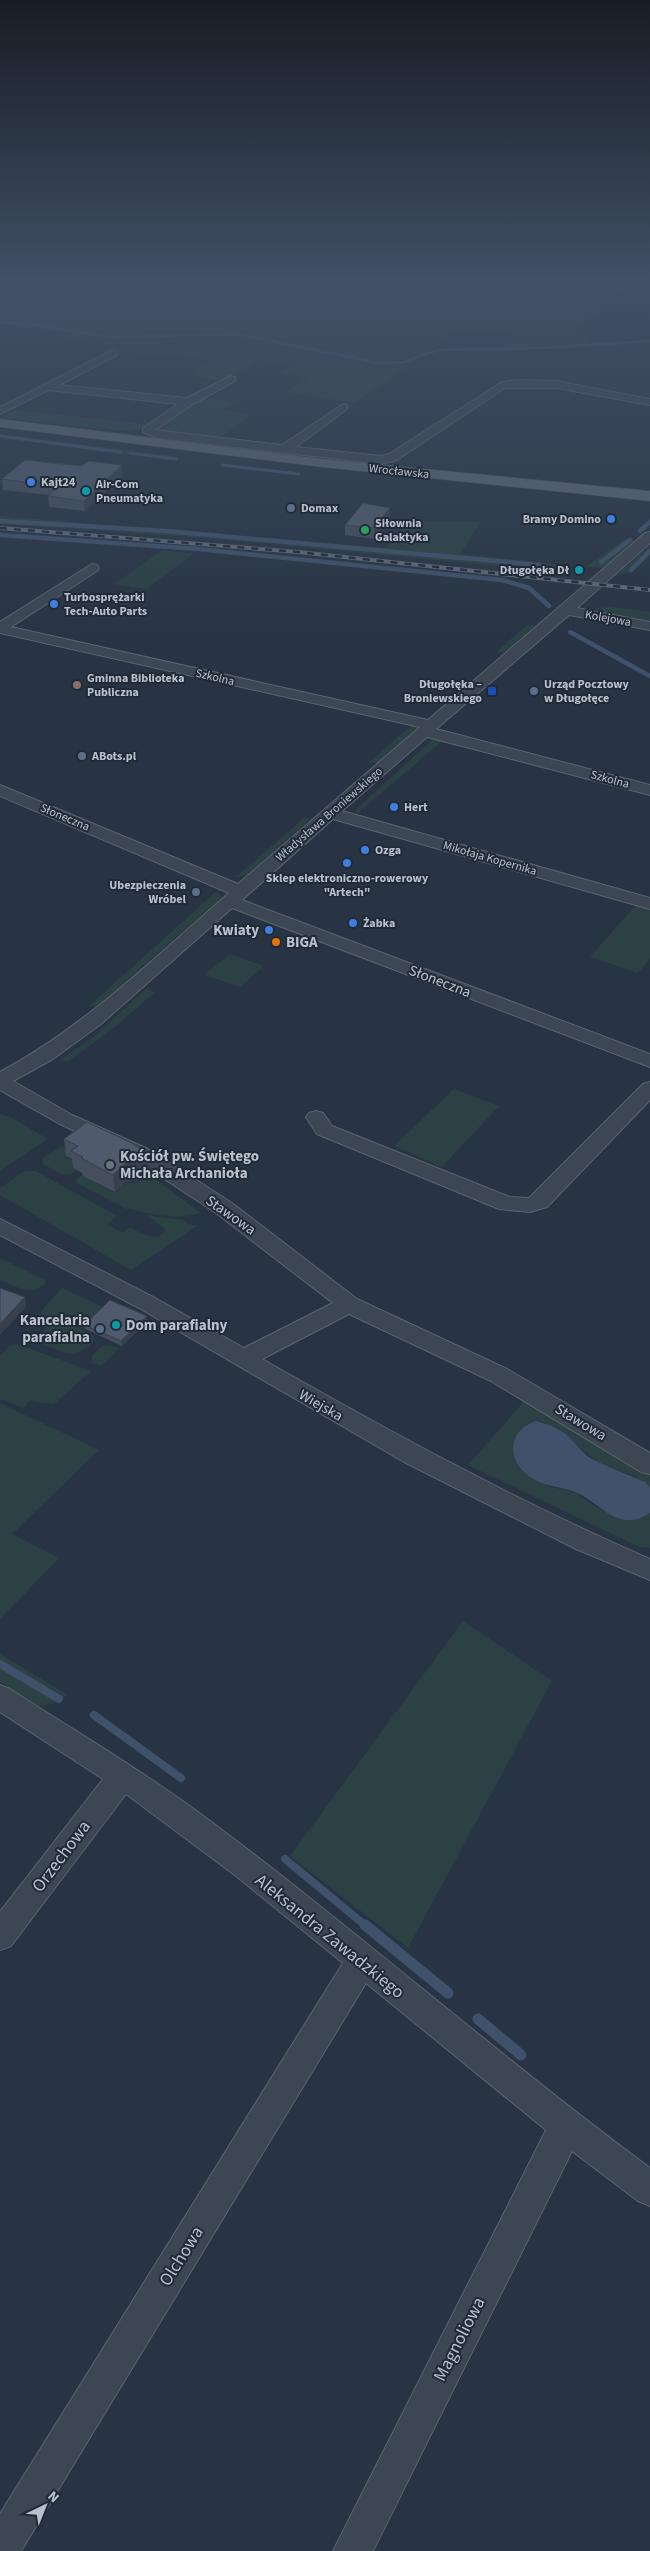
<svg xmlns="http://www.w3.org/2000/svg" width="650" height="2551" font-family="'Source Sans 3',sans-serif">
<rect width="100%" height="100%" fill="#283443"/>
<g fill="#2b4144">
<path d="M0,281H395L396,286L484,290L501,281H626L614,287L623,288L622,291L574,332L588,337V345L507,348L503,346L518,335L449,332L436,344L440,345C418,358 397,362 371,361L231,332L162,335L159,338C182,340 207,333 231,334C294,339 356,375 419,359L354,403L286,392L309,378L280,373L294,364L255,359L250,361L256,363L221,381L187,374L210,361L173,355L110,351L109,344L53,342L68,333L2,324L5,321H0Z"/>
<polygon points="207,397 236,402 223,410 252,415 220,438 280,444 288,442 282,446 154,432 152,427"/>
<polygon points="15,410 146,424 143,428 130,432 1,418"/>
<polygon points="11,420 318,455 315,457 281,455 6,421"/>
<polygon points="0,434 173,456 178,459 127,455 0,438"/>
<polygon points="0,516 386,548 408,520 481,522 460,554 564,565 562,572 206,538 0,524"/>
<polygon points="624,539 637,542 606,568 586,567"/>
<polygon points="650,546 650,554 633,571 622,574 619,572"/>
<polygon points="163,550 193,554 146,589 114,584"/>
<polygon points="605,606 650,612 650,621 602,613 596,608"/>
<polygon points="528,624 537,627 506,653 497,651"/>
<polygon points="413,724 417,728 377,763 368,763"/>
<polygon points="432,740 446,741 441,742 357,814 356,809 363,803"/>
<polygon points="305,817 310,819 248,874 239,877 226,878 237,876"/>
<polygon points="217,891 222,897 96,1007 89,1006"/>
<polygon points="636,905 650,909 650,959 638,973 590,957"/>
<polygon points="230,954 264,966 240,987 204,975"/>
<polygon points="146,989 155,992 115,1027 67,1062 61,1059 92,1038"/>
<polygon points="454,1089 499,1106 442,1167 394,1146"/>
<polygon points="0,1114 10,1117 48,1139 0,1171"/>
<path d="M62,1146L72,1151L65,1157L78,1163L72,1168L76,1171C64,1180 55,1170 43,1164V1158Z"/>
<path d="M24,1171H36L117,1216L107,1224L122,1233L130,1227C141,1233 155,1242 165,1232L164,1228L146,1215L183,1220L187,1224L199,1225L131,1270L0,1195V1188Z"/>
<path d="M82,1175L115,1193L127,1183L138,1182L150,1175L201,1213C182,1219 161,1216 141,1212C135,1211 133,1208 126,1209L77,1183V1178Z"/>
<path d="M0,1258L47,1281C32,1299 19,1287 0,1280Z"/>
<path d="M62,1288L103,1307L81,1329L92,1335L94,1341C70,1363 63,1351 36,1341L47,1327L36,1322V1317Z"/>
<polygon points="17,1344 91,1371 54,1404 30,1401 23,1408 0,1399 0,1356 10,1345"/>
<polygon points="110,1345 119,1349 101,1366 92,1363 92,1356 102,1346"/>
<polygon points="527,1398 650,1470 650,1487 634,1476 598,1462 552,1426 536,1421 547,1486 574,1492 604,1512 650,1513 650,1548 639,1547 468,1465"/>
<polygon points="0,1403 99,1450 12,1534 59,1558 0,1619"/>
<polygon points="463,1621 552,1681 408,1948 290,1856"/>
<polygon points="0,1654 68,1695 52,1704 38,1706 0,1682"/>
</g>
<path fill="#3f516b" d="M536,1421L552,1426L566,1434L587,1456L598,1462L645,1482L650,1487V1513C617,1534 602,1503 575,1492C562,1487 548,1487 535,1480C508,1466 503,1432 536,1421Z"/>
<g fill="none" stroke-linecap="round" stroke-linejoin="round">
<g stroke="#3f516b" stroke-width="3">
<polyline points="388,281 410,288 631,290"/>
<polyline points="0,322 29,324 110,337 238,334 378,363 404,362 437,350 540,348 650,341"/>
<polyline points="0,436 121,452"/>
<polyline points="130,453 176,459"/>
<polyline points="222,465 299,474"/>
</g>
<g stroke="#3f516b" stroke-width="4.5">
<polyline points="0,521 166,531 539,565"/>
<polyline points="640,531 650,522"/>
<polyline points="0,535 198,549 502,580 529,588 549,606"/>
<polyline points="601,562 630,540"/>
<polyline points="631,570 650,551"/>
<polyline points="570,632 650,676"/>
</g>
<g stroke="#3f516b" stroke-width="8">
<polyline points="0,1664 59,1699"/>
<polyline points="94,1715 181,1778"/>
<polyline points="285,1859 366,1926"/>
</g>
<g stroke="#3f516b" stroke-width="11">
<polyline points="365,1925 448,1993"/>
<polyline points="478,2019 521,2055"/>
</g>
<g stroke="#5b6470" stroke-width="2">
<g id="minor">
<polygon points="492,281 504,281 493,287 487,287 487,283"/>
<polygon points="636,287 650,287 650,293 633,292 633,288"/>
<polygon points="113,350 118,353 117,355 59,385 187,398 231,376 235,377 235,381 193,404 155,430 282,445 343,404 347,405 347,409 296,447 381,456 389,454 502,382 518,380 556,381 650,399 650,405 556,388 505,388 397,460 381,464 157,438 143,432 143,428 178,404 48,390 0,414 0,407"/>
<path d="M650,532V543L577,608L650,622V630L569,615L436,729L650,785V795L427,737L342,811L650,898V909L333,819L242,900L650,1054V1067L232,908L101,1024L53,1059L13,1081L72,1115L148,1149L232,1203L357,1299L507,1369L650,1453V1474L641,1472L491,1381L349,1314L262,1359C389,1431 516,1501 650,1559V1580L576,1549L404,1462L139,1308L0,1235V1219L155,1298L244,1348L333,1303L216,1213L134,1159L58,1123L0,1090V1072C86,1026 156,956 229,893L0,796V785L238,884L420,727L0,633V622L92,564L97,565L99,568L97,571L11,627L428,720L645,533Z"/>
<polygon points="650,1082 650,1100 547,1207 530,1212 499,1209 317,1134 306,1117 309,1113 316,1111 323,1113 332,1126 510,1197 529,1198 643,1084"/>
<path d="M0,1685L10,1689C73,1730 138,1768 198,1812C352,1926 496,2054 650,2168V2206L638,2201L572,2151L373,2551H333L546,2130L366,1983L21,2551H0V2514L343,1963L236,1876L126,1794L11,1946L0,1950V1912L103,1779L0,1712Z"/>
</g>
</g>
<g stroke="#464f5c" stroke-width="1">
<polygon id="major" points="0,419 322,459 650,491 650,501 322,467 0,427"/>
</g>
<use href="#minor" fill="#3d4653" fill-rule="evenodd"/>
<use href="#major" fill="#5b6572" fill-rule="evenodd"/>
<g stroke="#5f6a79" stroke-width="4">
<polyline id="rail" points="0,528 298,552 650,590"/>
</g>
<use href="#rail" stroke="#212b38" stroke-width="2.5" stroke-dasharray="7" stroke-linecap="butt"/>
</g>
<g fill="#444e5d">
<polygon points="123,475 85,511 49,507 48,496 49,495 3,490 2,479"/>
<polygon points="390,518 374,539 345,535 345,525"/>
<polygon points="64,1139 148,1154 149,1171 139,1180 127,1182 115,1192 83,1176 82,1173 73,1168 72,1159 66,1156"/>
<polygon points="147,1321 122,1346 85,1329 84,1325"/>
</g>
<g fill="#37404c">
<polygon points="122,465 123,475 85,511 84,501"/>
<polygon points="390,508 390,518 374,539 374,528"/>
<polygon points="148,1154 149,1171 139,1180 127,1182 115,1192 113,1175 125,1164"/>
<polygon points="25,1297 26,1307 0,1335 0,1324"/>
<polygon points="147,1316 147,1321 122,1346 121,1341"/>
</g>
<g fill="#4f5b6c" stroke="#37404c">
<polygon points="25,460 82,466 88,461 122,465 84,501 48,496 59,486 2,479"/>
<polygon points="363,503 390,508 374,528 345,525"/>
<polygon points="87,1122 132,1143 148,1154 138,1162 125,1164 113,1175 81,1158 83,1157 71,1151 78,1146 64,1139"/>
<polygon points="0,1288 25,1297 0,1324"/>
<polygon points="110,1300 147,1316 121,1341 84,1325"/>
</g>
<linearGradient id="sky" x2="0" y2="1"><stop stop-color="#161d25"/><stop offset="0.44" stop-color="#425066"/><stop offset="1" stop-color="#425066" stop-opacity="0"/></linearGradient>
<rect width="650" height="638" fill="url(#sky)"/>
<g fill="#3f7fe0" stroke="#212b38" stroke-width="2">
<circle cx="31" cy="482" r="5"/>
<circle cx="611" cy="519" r="5"/>
<circle cx="54" cy="604" r="5"/>
<circle cx="394" cy="807" r="5"/>
<circle cx="365" cy="850" r="5"/>
<circle cx="347" cy="863" r="5"/>
<circle cx="353" cy="923" r="5"/>
<circle cx="269" cy="930" r="5"/>
</g>
<g fill="#0f9aa8" stroke="#212b38" stroke-width="2">
<circle cx="86" cy="491" r="5"/>
<circle cx="579" cy="570" r="5"/>
<circle cx="116" cy="1325" r="5"/>
</g>
<g fill="#5c6f8a" stroke="#212b38" stroke-width="2">
<circle cx="291" cy="508" r="5"/>
<circle cx="534" cy="691" r="5"/>
<circle cx="82" cy="756" r="5"/>
<circle cx="196" cy="892" r="5"/>
<circle cx="100" cy="1329" r="5"/>
</g>
<circle fill="#2e9e5b" stroke="#212b38" stroke-width="2" cx="365" cy="530" r="5"/>
<circle fill="#8d6e63" stroke="#212b38" stroke-width="2" cx="77" cy="685" r="5"/>
<rect fill="#1a4fb4" stroke="#212b38" stroke-width="2" x="487" y="686" width="10" height="10" rx="2.5"/>
<circle fill="#e8710a" stroke="#212b38" stroke-width="2" cx="276" cy="942" r="5"/>
<circle fill="#6b7280" stroke="#212b38" stroke-width="2" cx="110" cy="1165" r="5"/>
<g text-anchor="middle" stroke-width="4" stroke-linejoin="round" paint-order="stroke">
<g font-size="12" fill="#bac1cc" stroke="#212b38">
<text transform="translate(399 471) rotate(6)" y="4">Wrocławska</text>
<text transform="translate(608 618) rotate(10)" y="4">Kolejowa</text>
<text transform="translate(215 677) rotate(13)" y="4">Szkolna</text>
<text transform="translate(610 779) rotate(15)" y="4">Szkolna</text>
<text transform="translate(329 814) rotate(-41)" y="4">Władysława Broniewskiego</text>
<text transform="translate(65 817) rotate(23)" y="4">Słoneczna</text>
<text transform="translate(490 858) rotate(16)" y="4">Mikołaja Kopernika</text>
</g>
<g font-size="12" font-weight="bold" fill="#bac1cc" stroke="#212b38" text-anchor="start">
<text x="41" y="486">Kajt24</text>
<text x="96" y="488">Air-Com<tspan x="96" dy="14">Pneumatyka</tspan></text>
<text x="301" y="512">Domax</text>
<text x="601" y="523" text-anchor="end">Bramy Domino</text>
<text x="375" y="527">Siłownia<tspan x="375" dy="14">Galaktyka</tspan></text>
<text x="569" y="574" text-anchor="end">Długołęka Dł</text>
<text x="64" y="601">Turbosprężarki<tspan x="64" dy="14">Tech-Auto Parts</tspan></text>
<text x="87" y="682">Gminna Biblioteka<tspan x="87" dy="14">Publiczna</tspan></text>
<text x="482" y="688" text-anchor="end">Długołęka –<tspan x="482" dy="14">Broniewskiego</tspan></text>
<text x="544" y="688">Urząd Pocztowy<tspan x="544" dy="14">w Długołęce</tspan></text>
<text x="92" y="760">ABots.pl</text>
<text x="404" y="811">Hert</text>
<text x="375" y="854">Ozga</text>
<text x="347" y="882" text-anchor="middle">Sklep elektroniczno-rowerowy<tspan x="347" dy="14">"Artech"</tspan></text>
<text x="186" y="889" text-anchor="end">Ubezpieczenia<tspan x="186" dy="14">Wróbel</tspan></text>
<text x="363" y="927">Żabka</text>
</g>
<g font-size="15" font-weight="bold" fill="#bac1cc" stroke="#212b38" text-anchor="start">
<text x="259" y="935" text-anchor="end">Kwiaty</text>
<text x="286" y="947">BIGA</text>
<text x="120" y="1161">Kościół pw. Świętego<tspan x="120" dy="17">Michała Archanioła</tspan></text>
<text x="90" y="1325" text-anchor="end">Kancelaria<tspan x="90" dy="17">parafialna</tspan></text>
<text x="126" y="1330">Dom parafialny</text>
</g>
<g font-size="15" fill="#bac1cc" stroke="#212b38">
<text transform="translate(440 981) rotate(21)" y="5">Słoneczna</text>
<text transform="translate(231 1215) rotate(35)" y="5">Stawowa</text>
<text transform="translate(321 1405) rotate(30)" y="5">Wiejska</text>
<text transform="translate(581 1422) rotate(31)" y="5">Stawowa</text>
</g>
<g font-size="18" fill="#bac1cc" stroke="#212b38">
<text transform="translate(61 1856) rotate(-53)" y="6">Orzechowa</text>
<text transform="translate(330 1936) rotate(39)" y="6">Aleksandra Zawadzkiego</text>
<text transform="translate(181 2256) rotate(-58)" y="6">Olchowa</text>
<text transform="translate(459 2339) rotate(-63)" y="6">Magnoliowa</text>
</g>
</g>
<g transform="translate(45 2506) rotate(43)" stroke="#212b38" stroke-width="4" paint-order="stroke">
<path d="M0-4L9 19L0 12L-9 19Z" fill="#bac1cc"/>
<text y="-8" font-size="14" font-weight="bold" text-anchor="middle" fill="#bac1cc">N</text>
</g>
</svg>
